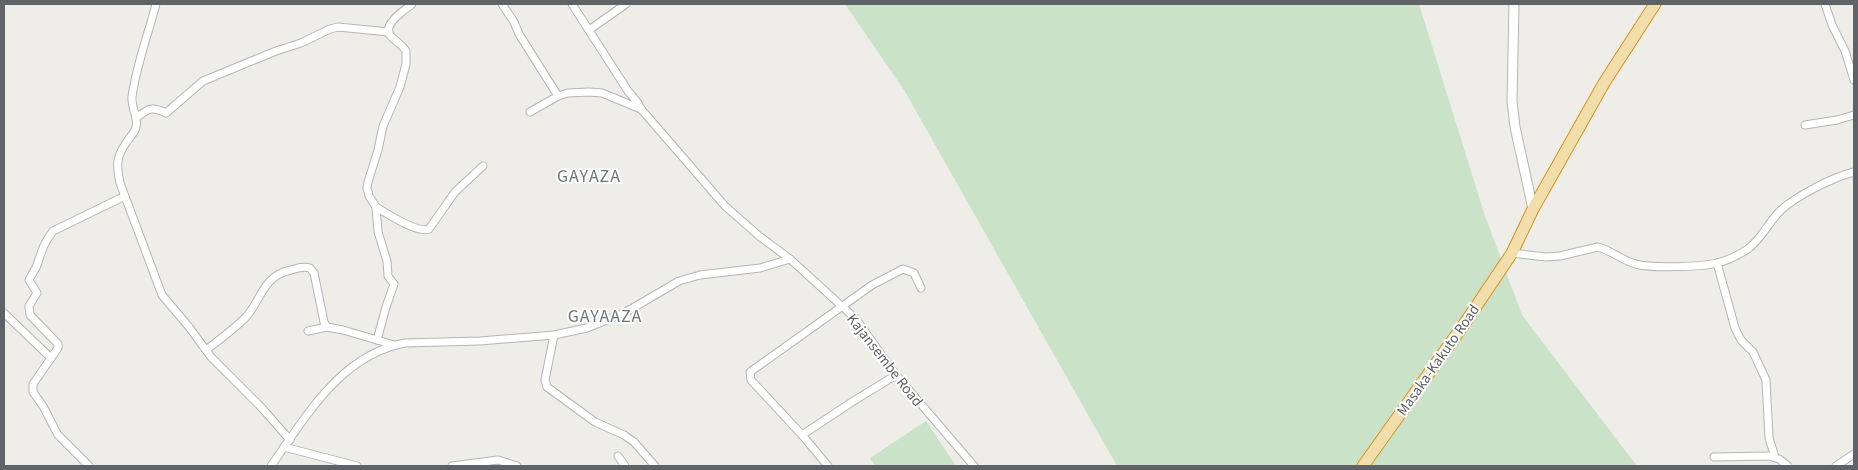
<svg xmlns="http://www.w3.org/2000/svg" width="1858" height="470" font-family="'Source Sans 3',sans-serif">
<rect width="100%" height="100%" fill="#efede8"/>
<g fill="#cae3c8">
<polygon points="845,4 1419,4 1484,213 1522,315 1637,466 1117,466 904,90"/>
<polygon points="926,421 956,466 875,466 870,458"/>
</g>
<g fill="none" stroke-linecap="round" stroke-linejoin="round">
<g stroke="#b3b5b8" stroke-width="9">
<g id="minor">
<path d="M156,4C148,35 136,66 132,97C131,108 139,119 136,127C135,132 131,136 128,140C116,157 116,163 120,183L162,295L189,327L211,357L262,408L290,440"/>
<polyline points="502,4 514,22 519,34 558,96"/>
<polyline points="572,4 628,91 638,103 641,109 725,206 759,236 790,259 856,319 896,375 974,466"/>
<polyline points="1825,4 1832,25 1845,51 1854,80"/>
<polyline points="589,30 626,4"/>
<polyline points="530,112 558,96 568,93 589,92 602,93 641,109"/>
<path d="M136,118C149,108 152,106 166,113L203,81L276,51L301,43L330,29L338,27L389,32"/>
<polyline points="1805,125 1837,120 1854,115"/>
<path d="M376,207C386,213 418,234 429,229L455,192L483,166"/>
<path d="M1512,253L1546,257L1560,256L1598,247C1613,251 1625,263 1640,265C1656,268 1701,267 1717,263C1726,261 1740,254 1748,249C1762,238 1768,223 1780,211C1796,196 1833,177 1854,172"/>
<polyline points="1717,263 1735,328 1741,340 1753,352 1766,380 1769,438 1775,457"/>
<polyline points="4,313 51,358"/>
<polyline points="308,331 327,327"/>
<polyline points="554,335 545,380 547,387 595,422 624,435 634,442 655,466"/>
<path d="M377,340L386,307L394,284L388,276L387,261L378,232L376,207L369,196L367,188L368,182L378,150L383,126L400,87L406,64V51C402,44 393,40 389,34C384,23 405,10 412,4"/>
<path d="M206,350C219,340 233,330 245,318C262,300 262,276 291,270C298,268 304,266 310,268L314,273L324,322L327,327L343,330L394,345"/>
<polyline points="802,435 852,402 896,375"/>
<polyline points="284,447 357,466"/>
<polyline points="618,456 625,466"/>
<polyline points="1714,457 1769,456 1779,459 1788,466"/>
<path d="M89,466L58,435L43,406L33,392V384L58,348V344L30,315L29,306L37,293L29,280C31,275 35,271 37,265C42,251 43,244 53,231L125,196"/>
<path d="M271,466C306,417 340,355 405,343L480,341L554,335L587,328L626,312L679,281L700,275L760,268L790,259"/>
<polyline points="452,466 498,460 517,466"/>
<polyline points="828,466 802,435 751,380 750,372 872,285 903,269 914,273 921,288"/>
<polyline points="1836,466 1854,454"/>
</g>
</g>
<g stroke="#b3b5b8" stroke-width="11">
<polyline id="tertiary" points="1514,4 1512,101 1515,127 1533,209"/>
</g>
<g stroke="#d9911e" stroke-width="13">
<polyline id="trunk" points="1363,466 1467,320 1512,253 1533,209 1604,83 1655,4"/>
</g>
<use href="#minor" stroke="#fff" stroke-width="7"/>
<use href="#tertiary" stroke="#fff" stroke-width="9"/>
<use href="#trunk" stroke="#f2deaa" stroke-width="11"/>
</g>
<g text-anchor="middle" stroke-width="4" stroke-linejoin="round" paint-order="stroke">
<g font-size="15" fill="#5f6366" stroke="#fff">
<text transform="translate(885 360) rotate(52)" y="5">Kajansembe Road</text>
<text transform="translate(1438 360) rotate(-55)" y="5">Masaka-Kakuto Road</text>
</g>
<g font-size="18" letter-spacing="1" fill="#707578" stroke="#fff">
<text x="589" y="182">GAYAZA</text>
<text x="605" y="322">GAYAAZA</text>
</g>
</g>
<rect width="1858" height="470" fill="none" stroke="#5f6366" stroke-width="10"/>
</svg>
